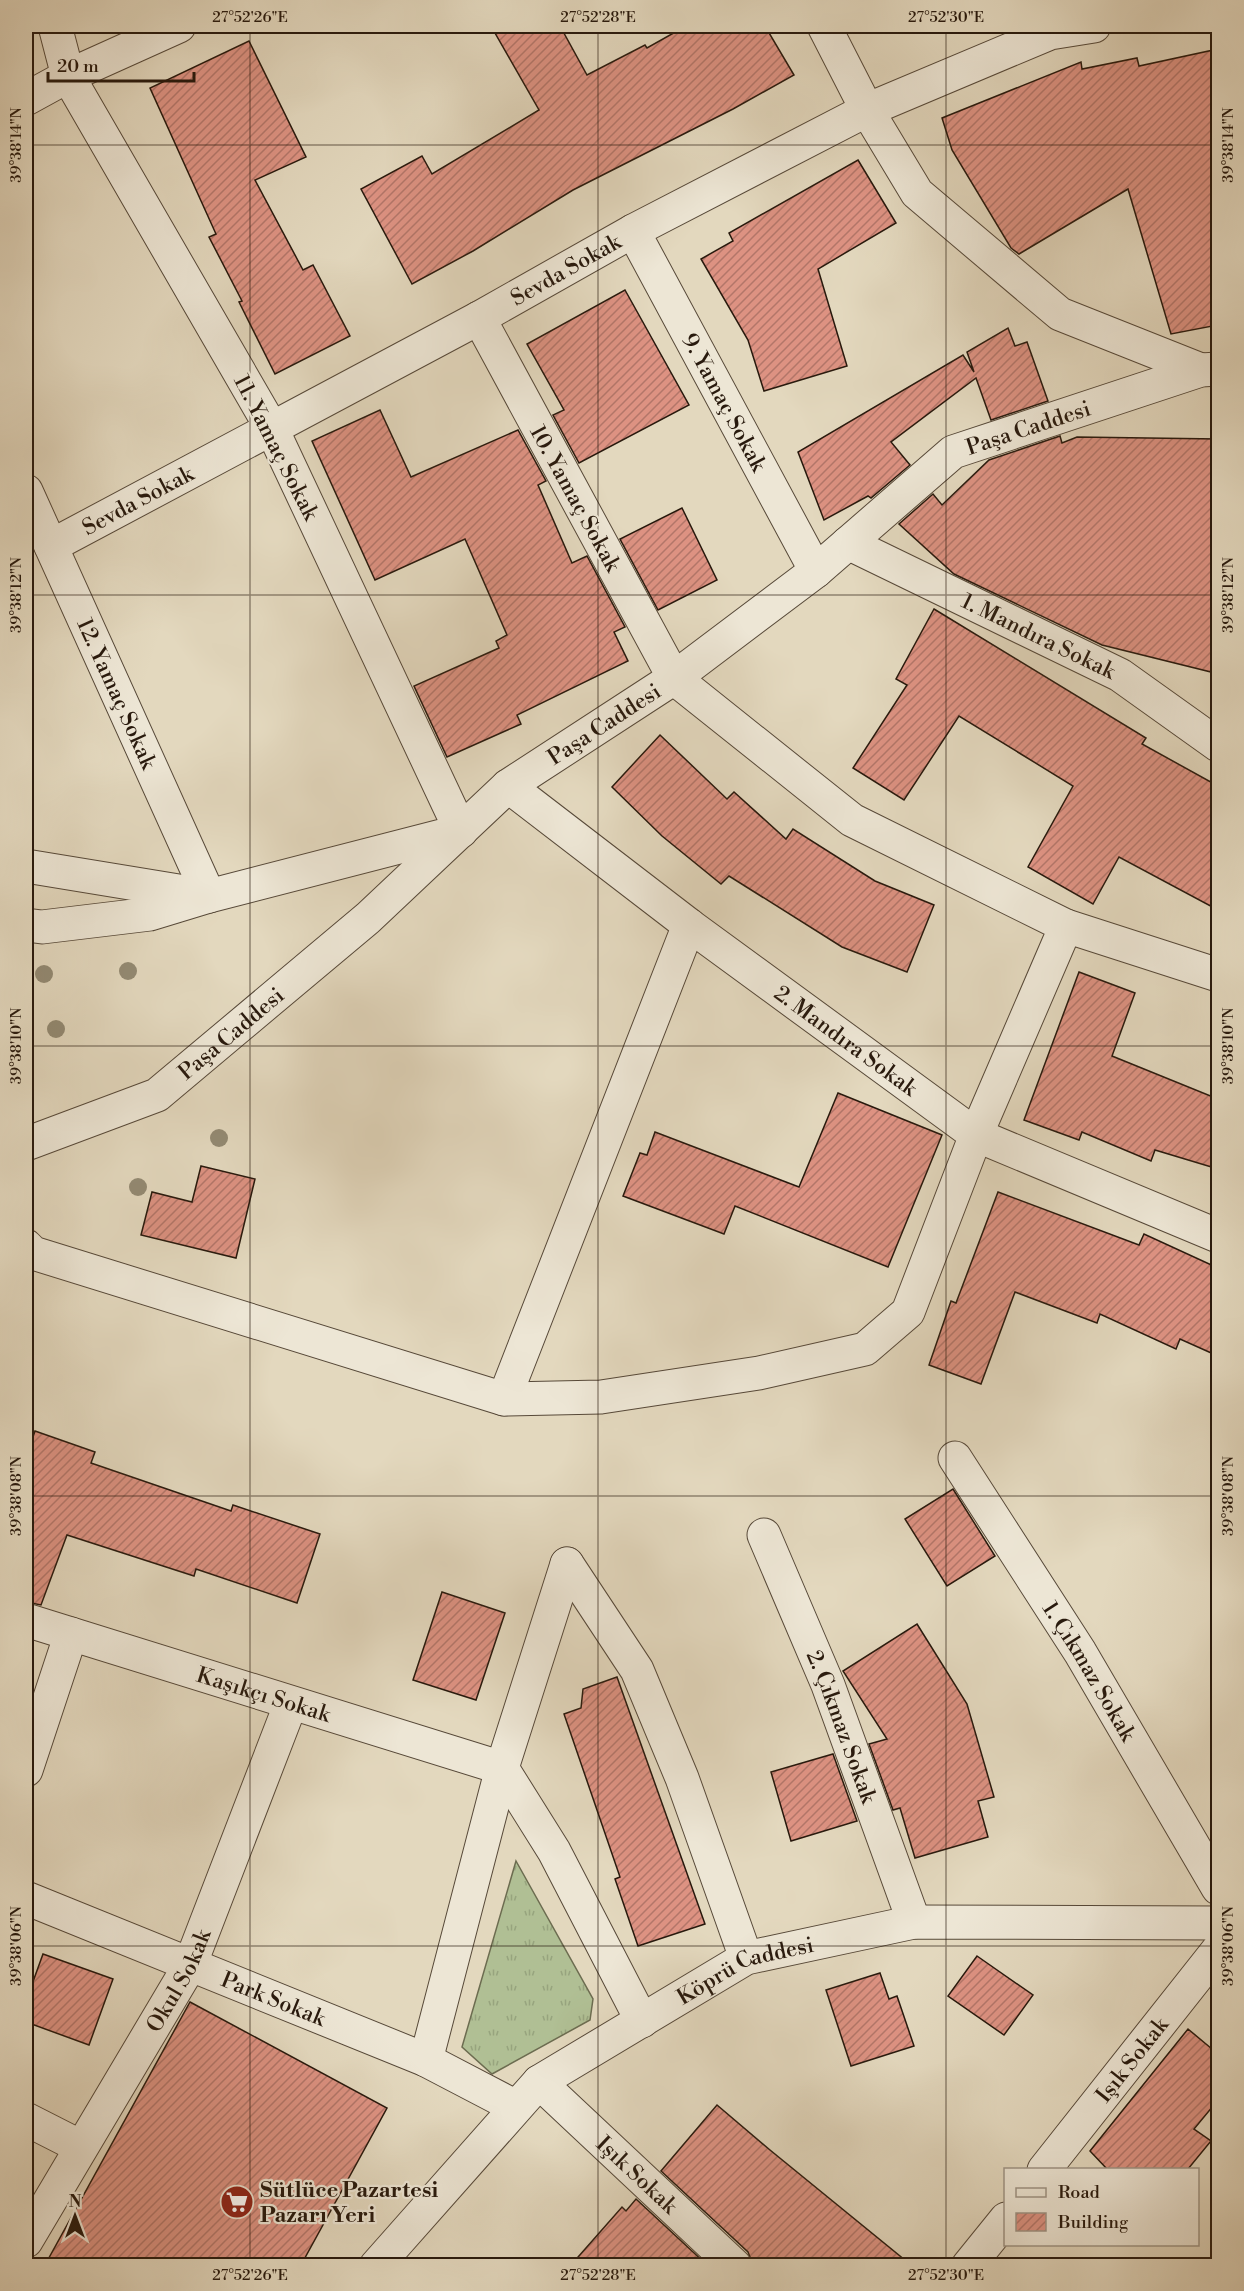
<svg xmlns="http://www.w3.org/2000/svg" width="1244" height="2291" font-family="'Libre Bodoni',serif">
<defs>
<pattern id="grass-tufts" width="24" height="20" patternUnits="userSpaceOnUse" patternTransform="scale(1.5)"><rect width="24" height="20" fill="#b0bf94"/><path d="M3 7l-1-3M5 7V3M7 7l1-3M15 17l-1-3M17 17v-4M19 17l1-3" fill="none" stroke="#97a47e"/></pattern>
<pattern id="building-hatch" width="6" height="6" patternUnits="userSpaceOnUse" patternTransform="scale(1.5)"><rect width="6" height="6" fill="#dd9282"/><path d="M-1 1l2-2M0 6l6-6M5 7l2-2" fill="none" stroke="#b37669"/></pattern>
</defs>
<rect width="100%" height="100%" fill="#e3d8be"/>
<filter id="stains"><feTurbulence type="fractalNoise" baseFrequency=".00333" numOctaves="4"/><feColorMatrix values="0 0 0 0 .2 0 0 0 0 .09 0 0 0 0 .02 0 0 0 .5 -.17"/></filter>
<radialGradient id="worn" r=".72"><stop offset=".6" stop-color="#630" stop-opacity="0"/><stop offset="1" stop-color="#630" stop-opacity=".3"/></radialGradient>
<polygon fill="url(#grass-tufts)" stroke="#6c6c50" stroke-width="1.5" points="516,1861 593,1999 590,2020 492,2074 462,2047"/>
<g fill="url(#building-hatch)" stroke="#28190d" stroke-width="1.5">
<polygon points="491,26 560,26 587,75 645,45 647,48 686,26 765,26 794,75 733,109 573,190 473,251 412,284 361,189 422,156 432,174 539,110"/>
<polygon points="249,41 306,157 255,180 303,270 313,265 350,336 275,374 239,302 242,301 209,237 216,234 150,88"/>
<polygon points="1218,49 1218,325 1171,334 1128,189 1019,254 1011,248 952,150 942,118 1081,62 1082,69 1137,58 1139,66"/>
<polygon points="858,160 896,223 818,269 847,366 764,391 748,340 701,259 733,241 729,233"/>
<polygon points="625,290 689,405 579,463 553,415 564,410 527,344"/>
<polygon points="1008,328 1015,346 1027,342 1048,401 991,420 976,378 891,442 910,465 871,498 868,496 824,520 798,452 963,355 974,372 967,352"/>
<polygon points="380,410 411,477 518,430 546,481 538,485 572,563 587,556 625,627 614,632 628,661 517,715 521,724 447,757 414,686 499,648 496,641 507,635 465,539 375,580 312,441"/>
<polygon points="1060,436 1062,443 1077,437 1218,439 1218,633 1211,672 1102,645 954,574 899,524 933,494 942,505 989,460"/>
<polygon points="682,508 717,580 658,610 620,539"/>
<polygon points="934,609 1146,738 1142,744 1218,786 1218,910 1119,857 1093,904 1028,867 1073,786 959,716 904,800 853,768 907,685 896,679"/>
<polygon points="660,735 727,799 734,792 786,839 793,829 875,881 934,905 907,972 842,947 729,876 721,884 662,836 612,787"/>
<polygon points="1079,972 1135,993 1112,1056 1218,1099 1218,1169 1155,1150 1151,1161 1082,1132 1079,1140 1024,1120"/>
<polygon points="838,1093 942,1135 888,1267 735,1206 724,1234 623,1196 640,1153 647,1155 655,1132 799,1187"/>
<polygon points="201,1166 255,1179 236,1258 141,1235 152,1192 192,1202"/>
<polygon points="998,1192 1139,1245 1144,1234 1218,1268 1218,1356 1180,1339 1176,1349 1100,1314 1097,1323 1015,1292 981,1384 929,1365 951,1301 956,1303"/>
<polygon points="35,1431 95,1452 91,1463 231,1511 233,1505 320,1534 297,1603 196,1569 194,1576 67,1535 41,1605 26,1602 26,1457"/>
<polygon points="953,1489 995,1556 947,1586 905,1519"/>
<polygon points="442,1592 505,1613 476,1700 413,1680"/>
<polygon points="917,1624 967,1704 994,1797 978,1801 988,1837 915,1858 900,1808 893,1810 869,1744 887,1739 843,1671"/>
<polygon points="617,1677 705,1924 638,1946 615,1879 620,1877 564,1714 581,1708 583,1689"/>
<polygon points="833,1754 857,1821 791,1841 771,1772"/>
<polygon points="43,1954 113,1979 89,2045 26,2022 26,2001"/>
<polygon points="977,1956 1033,1995 1004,2035 948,1996"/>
<polygon points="880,1973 889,1999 897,1996 914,2046 851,2066 826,1990"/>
<polygon points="190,2002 387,2108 301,2265 45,2265"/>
<polygon points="1188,2029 1218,2054 1218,2100 1194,2129 1211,2141 1188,2169 1107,2169 1090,2151"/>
<polygon points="717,2105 770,2150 911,2265 753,2265 748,2252 661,2171"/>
<polygon points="636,2199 707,2265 571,2265 622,2207 626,2211"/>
</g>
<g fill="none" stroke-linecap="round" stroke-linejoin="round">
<g stroke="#574939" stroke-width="35">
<g id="minor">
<polyline points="824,26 867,110 917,193 1060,314 1201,370"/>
<polyline points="26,99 68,76 179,26"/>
<path id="s1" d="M633,231L816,571"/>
<path id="s2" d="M26,491L209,896L150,914L42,927L26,925"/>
<path id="s3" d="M848,543L1120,675L1218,745"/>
<path id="s4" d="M51,546L479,318L633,231L867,110L1050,33L1094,26"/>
<path id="s5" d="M508,786L689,925L976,1135L1218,1236"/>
<polyline points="26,866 209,896 461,831 271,427 68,76 55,26"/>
<polyline points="1066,926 1218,975"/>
<path id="s6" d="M26,1144L157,1095L368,918L508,786L674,678L816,571L953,452L1201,370L1218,369"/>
<polyline points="26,1246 33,1253 504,1399 601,1397 759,1373 865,1349 908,1312 976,1135 1066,926 852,820 674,678 479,318"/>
<polyline points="504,1399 689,925"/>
<path id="s7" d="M955,1458L1080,1652L1218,1888"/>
<path id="s8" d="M764,1535L828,1685L914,1922"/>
<polyline points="567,1564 637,1670 682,1778 746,1958"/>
<path id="s9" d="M26,1620L502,1768L554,1851L642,2021"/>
<polyline points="26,1770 71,1634"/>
<path id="s10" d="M26,1898L426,2060L516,2107"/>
<polyline points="426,2060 502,1768 567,1564"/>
<path id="s11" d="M539,2082L735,2266"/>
<polyline points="26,2119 81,2147"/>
<path id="s12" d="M1044,2170L1218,1950"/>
<path id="s13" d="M26,2241L190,1965L291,1703"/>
<path id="s14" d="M376,2266L539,2082L746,1958L914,1922L1218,1923"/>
<polyline points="968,2266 1006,2219"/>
</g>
</g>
<use href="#minor" stroke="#ede6d5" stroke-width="33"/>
</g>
<g fill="#938a73">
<circle cx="128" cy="971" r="9"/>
<circle cx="44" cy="974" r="9"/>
<circle cx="56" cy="1029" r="9"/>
<circle cx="219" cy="1138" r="9"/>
<circle cx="138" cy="1187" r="9"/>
</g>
<path fill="none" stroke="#28190d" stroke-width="1.5" stroke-opacity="0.45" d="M250,26V2266M598,26V2266M946,26V2266M26,145H1218M26,595H1218M26,1046H1218M26,1496H1218M26,1946H1218"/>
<defs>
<g id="supermarket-disc" transform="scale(1.725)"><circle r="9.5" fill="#8f2418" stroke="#ede6d5"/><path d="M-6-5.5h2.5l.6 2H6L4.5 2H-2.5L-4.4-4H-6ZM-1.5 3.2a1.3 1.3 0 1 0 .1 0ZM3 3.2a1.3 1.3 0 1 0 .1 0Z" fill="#fff"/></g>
</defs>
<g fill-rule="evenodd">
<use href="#supermarket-disc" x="237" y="2202"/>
</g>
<g text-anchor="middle" stroke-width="4.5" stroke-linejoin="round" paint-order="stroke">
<g font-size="22" fill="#28190d" stroke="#ede6d5">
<text dy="8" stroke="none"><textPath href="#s4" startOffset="584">Sevda Sokak</textPath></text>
<text dy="8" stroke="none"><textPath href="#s1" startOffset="194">9. Yamaç Sokak</textPath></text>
<text dy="8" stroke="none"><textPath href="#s6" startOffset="1244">Paşa Caddesi</textPath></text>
<text transform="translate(277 447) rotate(63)" y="8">11. Yamaç Sokak</text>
<text transform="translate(576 498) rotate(61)" y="8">10. Yamaç Sokak</text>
<text dy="8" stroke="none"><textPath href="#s4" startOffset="98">Sevda Sokak</textPath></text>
<text dy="8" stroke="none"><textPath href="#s3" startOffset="212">1. Mandıra Sokak</textPath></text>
<text dy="8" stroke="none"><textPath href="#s2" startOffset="222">12. Yamaç Sokak</textPath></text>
<text dy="8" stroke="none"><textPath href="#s6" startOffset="722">Paşa Caddesi</textPath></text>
<text dy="8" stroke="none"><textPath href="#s6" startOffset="236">Paşa Caddesi</textPath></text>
<text dy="8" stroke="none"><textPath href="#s5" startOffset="423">2. Mandıra Sokak</textPath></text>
<text dy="8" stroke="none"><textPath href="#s7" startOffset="252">1. Çıkmaz Sokak</textPath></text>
<text dy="8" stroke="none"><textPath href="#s9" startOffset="249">Kaşıkçı Sokak</textPath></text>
<text dy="8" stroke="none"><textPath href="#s8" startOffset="207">2. Çıkmaz Sokak</textPath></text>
<text dy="8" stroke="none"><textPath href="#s14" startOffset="482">Köprü Caddesi</textPath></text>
<text dy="8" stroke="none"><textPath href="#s13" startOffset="302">Okul Sokak</textPath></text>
<text dy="8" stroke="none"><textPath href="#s10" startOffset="267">Park Sokak</textPath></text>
<text dy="8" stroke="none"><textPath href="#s12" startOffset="141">Işık Sokak</textPath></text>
<text dy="8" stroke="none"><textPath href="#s11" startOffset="135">Işık Sokak</textPath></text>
</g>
<g font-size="22" font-weight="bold" fill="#28190d" stroke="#ede6d5" text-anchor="start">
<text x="260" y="2197">Sütlüce Pazartesi<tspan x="260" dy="25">Pazarı Yeri</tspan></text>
</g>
</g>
<rect width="1244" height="2291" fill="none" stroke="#e3d8be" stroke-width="66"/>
<rect x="1004" y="2168" width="195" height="78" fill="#ede6d5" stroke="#9e9485" stroke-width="1.5"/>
<rect x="1016" y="2188" width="30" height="9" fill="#ede6d5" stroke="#9e9485" stroke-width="1.5"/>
<text x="1058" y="2198" font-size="18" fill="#28190d">Road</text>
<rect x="1016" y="2213" width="30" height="18" fill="url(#building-hatch)" stroke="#9e9485" stroke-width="1.5"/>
<text x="1058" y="2228" font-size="18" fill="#28190d">Building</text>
<g transform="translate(75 2216)" stroke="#ede6d5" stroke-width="4.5" paint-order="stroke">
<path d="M0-4.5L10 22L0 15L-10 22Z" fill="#28190d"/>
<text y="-9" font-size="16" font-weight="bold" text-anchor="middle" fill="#28190d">N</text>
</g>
<path d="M48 72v9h146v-9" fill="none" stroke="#28190d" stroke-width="3"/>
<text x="57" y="72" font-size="18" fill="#28190d" stroke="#ede6d5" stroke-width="4.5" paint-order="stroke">20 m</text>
<rect x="33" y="33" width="1178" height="2225" fill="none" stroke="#28190d" stroke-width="2"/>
<g font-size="15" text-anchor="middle" fill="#28190d">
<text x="250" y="22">27°52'26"E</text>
<text x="598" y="22">27°52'28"E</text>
<text x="946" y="22">27°52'30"E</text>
<text transform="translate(16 145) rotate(-90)" y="5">39°38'14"N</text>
<text transform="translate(1228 145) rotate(-90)" y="5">39°38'14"N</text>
<text transform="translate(16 595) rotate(-90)" y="5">39°38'12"N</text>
<text transform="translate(1228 595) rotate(-90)" y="5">39°38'12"N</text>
<text transform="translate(16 1046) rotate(-90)" y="5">39°38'10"N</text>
<text transform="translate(1228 1046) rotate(-90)" y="5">39°38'10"N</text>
<text transform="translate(16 1496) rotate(-90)" y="5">39°38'08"N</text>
<text transform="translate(1228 1496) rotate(-90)" y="5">39°38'08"N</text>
<text transform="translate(16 1946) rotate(-90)" y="5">39°38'06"N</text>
<text transform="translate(1228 1946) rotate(-90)" y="5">39°38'06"N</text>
<text x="250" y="2280">27°52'26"E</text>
<text x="598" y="2280">27°52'28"E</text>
<text x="946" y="2280">27°52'30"E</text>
</g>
<rect width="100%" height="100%" filter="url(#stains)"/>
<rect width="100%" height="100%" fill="url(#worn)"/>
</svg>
